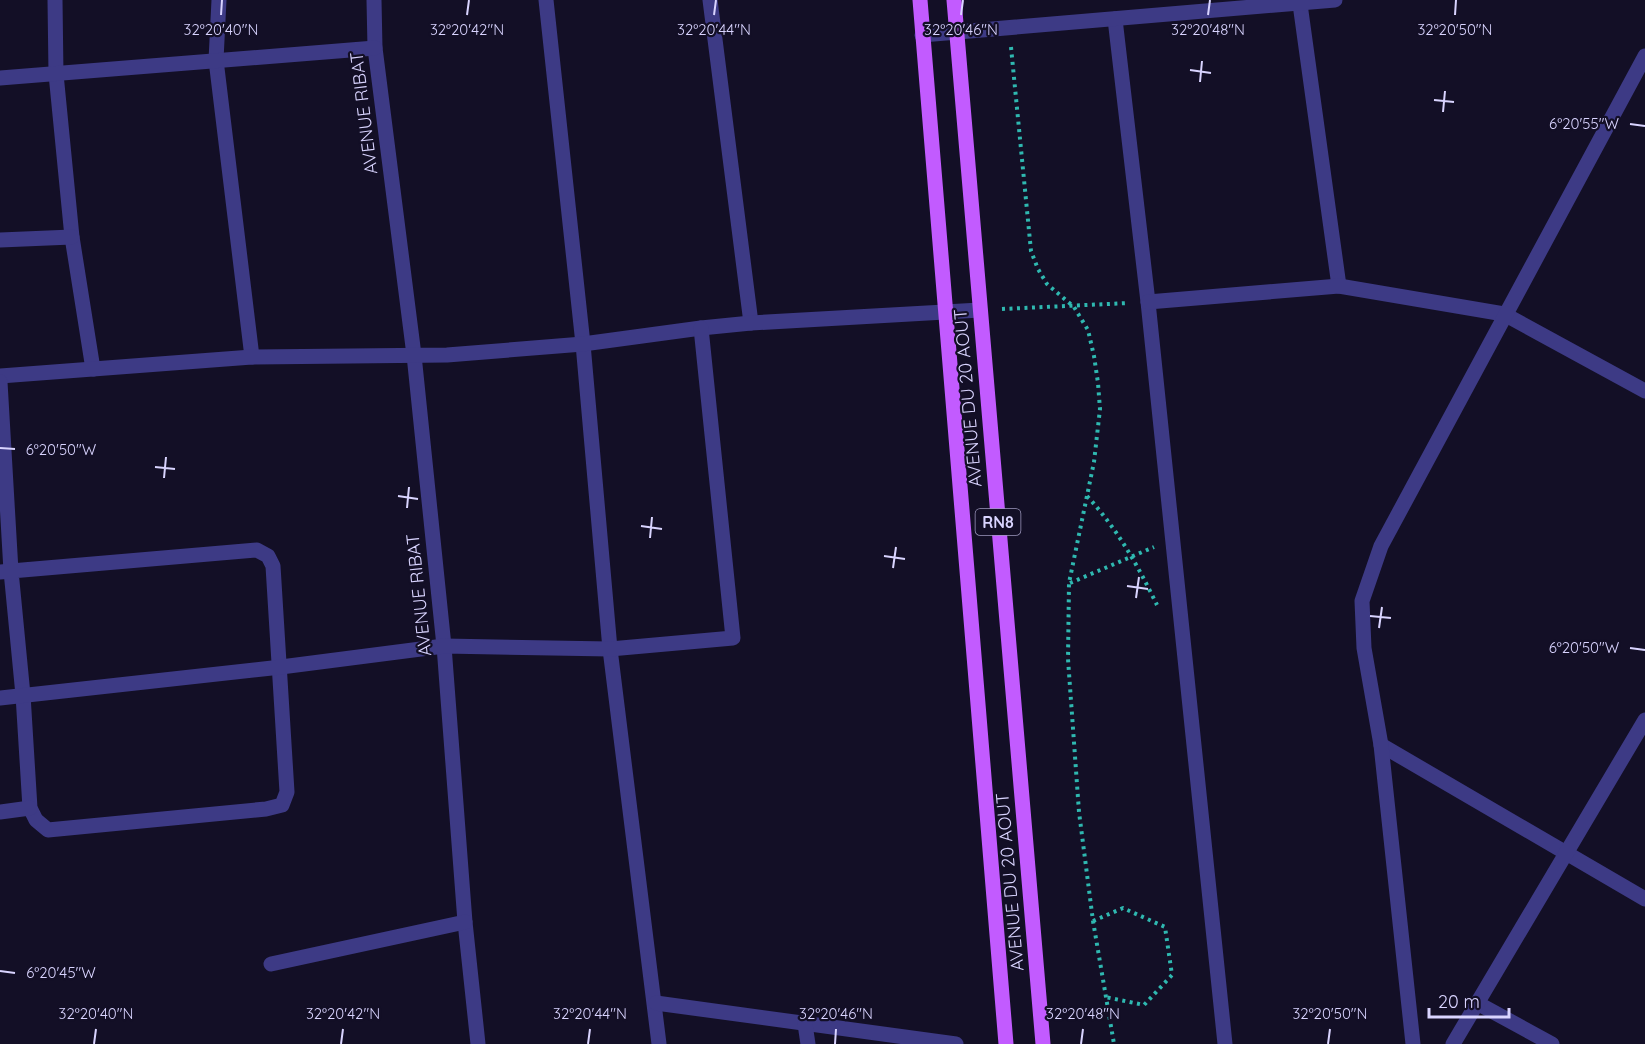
<svg xmlns="http://www.w3.org/2000/svg" width="1645" height="1044" font-family="Quicksand,sans-serif">
<rect width="100%" height="100%" fill="#130f26"/>
<g fill="none" stroke-linecap="round" stroke-linejoin="round">
<g stroke="#2fb8b0" stroke-width="4" stroke-dasharray="3 4.5" stroke-linecap="butt">
<polyline points="1011,47 1031,251 1038,269 1047,284 1074,307 1088,330 1094,356 1098,383 1100,409 1094,462 1069,583 1068,659 1079,812 1093,921 1114,1044"/>
<polyline points="1002,309 1129,303"/>
<path d="M1087,496C1118,530 1137,564 1157,605"/>
<polyline points="1070,583 1154,547"/>
<polyline points="1093,921 1123,908 1165,927 1172,975 1144,1005 1105,997"/>
</g>
<g stroke="#3d3a85" stroke-width="15">
<polyline points="55,0 56,74 72,237 93,369"/>
<polyline points="219,0 216,60 252,357"/>
<polyline points="374,0 375,48 414,355 444,646 465,922 478,1044"/>
<polyline points="546,0 583,344 610,649 659,1044"/>
<polyline points="710,0 751,323"/>
<polyline points="1300,4 1339,286"/>
<polyline points="1115,19 1148,302 1225,1044"/>
<polyline points="922,35 1335,0"/>
<polyline points="0,78 375,48"/>
<polyline points="0,240 72,237"/>
<polyline points="1148,302 1339,286 1504,314 1645,391"/>
<polyline points="0,376 252,357 447,355 583,344 701,328 751,323 980,310"/>
<polyline points="0,382 11,571 23,695 30,808 36,820 48,830 266,809 282,805 287,792 273,566 268,556 257,550 11,571 0,572"/>
<polyline points="0,698 281,667 444,646 610,649 733,638 701,328"/>
<polyline points="1381,745 1645,899"/>
<polyline points="0,812 30,808"/>
<polyline points="271,964 465,922"/>
<polyline points="656,1003 956,1044"/>
<polyline points="1477,1003 1552,1044"/>
<polyline points="805,1024 808,1044"/>
<polyline points="1413,1044 1381,745 1364,648 1362,601 1381,546 1645,56"/>
<polyline points="1453,1044 1645,720"/>
</g>
<g stroke="#c25bff" stroke-width="15">
<polyline points="920,0 1006,1044"/>
<polyline points="954,0 1043,1044"/>
</g>
</g>
<path fill="none" stroke="#d9d4ff" stroke-width="2" d="M221,15L222,0M467,15L469,0M714,15L716,0M961,15L963,0M1208,15L1210,0M1455,15L1456,0M1190,70L1211,73M1200,82L1202,61M1434,100L1454,102M1443,112L1445,91M1630,124L1645,126M0,448L15,449M155,467L175,469M164,478L166,457M398,496L418,499M407,508L409,487M641,526L662,529M650,538L652,517M884,556L905,559M893,568L896,547M1127,586L1148,589M1136,598L1139,577M1370,616L1391,618M1379,628L1382,607M1630,648L1645,650M0,971L15,973M94,1044L96,1029M341,1044L343,1029M588,1044L590,1029M835,1044L836,1029M1081,1044L1083,1029M1328,1044L1330,1029"/>
<g text-anchor="middle" stroke-width="4.5" stroke-linejoin="round" paint-order="stroke">
<rect fill="#130f26" stroke="#9e99be" stroke-width="1.5" x="975.5" y="509" width="45" height="26" rx="4.5"/>
<g font-size="16" font-weight="bold" fill="#d9d4ff">
<text x="998" y="528">RN8</text>
</g>
<g font-size="18" fill="#d9d4ff" stroke="#130f26">
<text transform="translate(364 113) rotate(-97)" y="6">AVENUE RIBAT</text>
<text transform="translate(968 398) rotate(-95)" y="6">AVENUE DU 20 AOUT</text>
<text transform="translate(419 595) rotate(-96)" y="6">AVENUE RIBAT</text>
<text transform="translate(1010 882) rotate(-95)" y="6">AVENUE DU 20 AOUT</text>
</g>
</g>
<g font-size="15" text-anchor="middle" fill="#d9d4ff" stroke="#130f26" stroke-width="4.5" stroke-linejoin="round" paint-order="stroke">
<text x="221" y="35">32°20'40"N</text>
<text x="467" y="35">32°20'42"N</text>
<text x="714" y="35">32°20'44"N</text>
<text x="961" y="35">32°20'46"N</text>
<text x="1208" y="35">32°20'48"N</text>
<text x="1455" y="35">32°20'50"N</text>
<text x="1584" y="129">6°20'55"W</text>
<text x="61" y="455">6°20'50"W</text>
<text x="1584" y="653">6°20'50"W</text>
<text x="61" y="978">6°20'45"W</text>
<text x="96" y="1019">32°20'40"N</text>
<text x="343" y="1019">32°20'42"N</text>
<text x="590" y="1019">32°20'44"N</text>
<text x="836" y="1019">32°20'46"N</text>
<text x="1083" y="1019">32°20'48"N</text>
<text x="1330" y="1019">32°20'50"N</text>
</g>
<path d="M1429 1008v9h80v-9" fill="none" stroke="#d9d4ff" stroke-width="3"/>
<text x="1438" y="1008" font-size="18" fill="#d9d4ff" stroke="#130f26" stroke-width="4.5" paint-order="stroke">20 m</text>
</svg>
